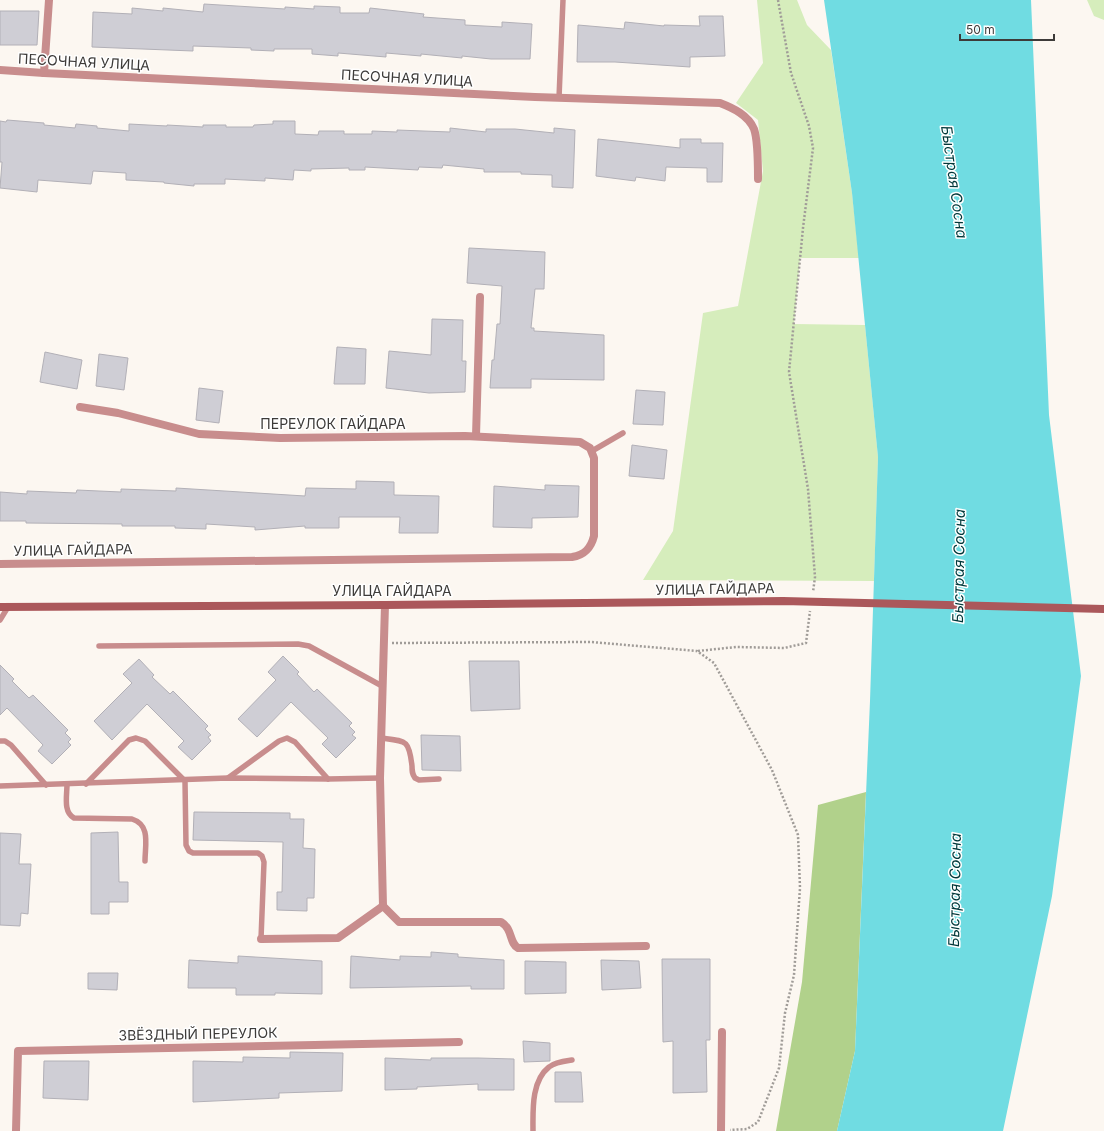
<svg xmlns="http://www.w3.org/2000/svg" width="1104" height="1131" font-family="Inter,sans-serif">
<rect width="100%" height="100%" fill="#fcf7f1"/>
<g fill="#d6edbc">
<polygon points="757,0 797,0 807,25 831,50 852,193 859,258 800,258 794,324 865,325 878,457 874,581 643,580 673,531 703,313 738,306 763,171 758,120 736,103 763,63"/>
<polygon points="1087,0 1104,0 1104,20 1094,16"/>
</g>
<polygon fill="#b1d18b" points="866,792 855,1051 837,1131 776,1131 802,982 818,805"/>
<polygon fill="#70dce2" points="824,0 1031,0 1049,415 1081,676 1052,896 1003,1131 837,1131 855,1051 870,701 878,457 852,193"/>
<g fill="#cfced5" stroke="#b2b0b7">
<polygon points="204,4 285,9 285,7 314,9 314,6 340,7 340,13 369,13 370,8 424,14 423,17 465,20 465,25 502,27 502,22 532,24 530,59 491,59 462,56 462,58 421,54 421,56 386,53 386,57 338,53 338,56 312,54 312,49 274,49 274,51 251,50 251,48 193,46 193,51 92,47 93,12 132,14 132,8 163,11 163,8 203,12"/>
<polygon points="0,11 39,11 37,45 0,45"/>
<polygon points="699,16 723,16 725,56 690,57 690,67 615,62 577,62 578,25 624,29 625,22 664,26 664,25 700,26"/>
<polygon points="7,120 44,123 44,125 75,128 76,124 97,126 97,128 129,131 129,124 167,126 167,125 203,127 203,125 226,125 226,127 253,127 254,125 273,124 273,121 295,121 295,134 318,135 319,131 344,131 344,134 372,134 372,131 397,132 397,130 450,132 450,128 486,132 486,129 515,129 554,133 554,128 575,130 573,188 552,187 552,175 521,174 521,172 484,172 484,169 443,165 442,168 419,167 418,170 365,167 365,170 349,170 349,168 311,169 311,171 294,170 293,180 265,178 265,181 225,179 225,184 194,184 194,186 164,183 164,182 126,180 126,173 93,171 91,184 38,180 37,192 0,188 2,162 0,162 0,121 6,122"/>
<polygon points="598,139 680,148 680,139 701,139 701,143 723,143 722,182 707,182 707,168 666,167 665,181 636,177 635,181 596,176"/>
<polygon points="469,248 545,252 544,289 535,289 531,328 534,328 534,331 604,335 604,380 531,379 531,388 490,388 492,360 494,360 497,324 500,324 502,286 467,283"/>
<polygon points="432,319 463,320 462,361 466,361 465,392 429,393 386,388 389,351 431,355"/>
<polygon points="337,347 366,349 365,384 334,384"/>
<polygon points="45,352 82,360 77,389 40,382"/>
<polygon points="99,354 128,358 124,390 96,386"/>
<polygon points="199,388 223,391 219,423 196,420"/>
<polygon points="636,390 665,392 663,425 633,424"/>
<polygon points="632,445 667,450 664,479 629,476"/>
<polygon points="356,481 394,482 394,495 439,496 438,533 399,533 400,517 339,517 339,528 305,528 305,526 255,530 255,527 206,524 206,529 175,528 175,526 122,526 122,524 26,523 26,521 0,521 0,492 27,494 27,491 76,493 77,490 121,492 121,489 176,491 176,488 305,496 306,488 356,489"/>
<polygon points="545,485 579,486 578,517 532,518 532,528 493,527 494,486 545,490"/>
<polygon points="283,656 299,672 297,674 314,692 317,689 352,723 349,726 355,732 352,735 356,738 336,758 322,744 328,738 291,702 257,737 238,719 276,680 268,672"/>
<polygon points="139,659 154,675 152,677 170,694 173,691 208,726 205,729 211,735 208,737 211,741 192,760 178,747 184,741 147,704 112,740 94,721 132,683 123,674"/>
<polygon points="469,661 519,661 520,709 471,711"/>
<polygon points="0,665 14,679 12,681 29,698 33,695 68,730 65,733 71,739 68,742 71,745 52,764 38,751 43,745 7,708 0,715"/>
<polygon points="421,735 460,736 461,771 422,770"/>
<polygon points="194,812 290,813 290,819 304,819 303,848 315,849 314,898 307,898 307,911 277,910 277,892 282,892 283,842 193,840"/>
<polygon points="118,832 119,882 128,882 128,902 109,902 109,914 91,914 91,833"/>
<polygon points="0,833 21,834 19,864 31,864 28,914 21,913 20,926 0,925"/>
<polygon points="431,952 458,954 458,957 504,960 504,989 471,989 471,986 350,988 351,956 400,960 400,956 431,957"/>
<polygon points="238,956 322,961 322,994 275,993 275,995 236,995 236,988 188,988 189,960 238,963"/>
<polygon points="662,959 710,959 710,1040 706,1040 707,1092 673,1093 673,1041 663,1042"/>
<polygon points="601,960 639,961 641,988 602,990"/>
<polygon points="525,961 566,962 566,993 525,994"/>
<polygon points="88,973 118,973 117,990 88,989"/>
<polygon points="523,1041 550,1043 550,1061 524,1062"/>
<polygon points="290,1052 343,1053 342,1091 279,1093 279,1098 193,1102 193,1061 243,1062 243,1057 290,1058"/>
<polygon points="385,1058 431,1060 431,1058 478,1058 514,1059 514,1090 478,1090 478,1084 417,1087 417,1089 385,1090"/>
<polygon points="44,1061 89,1061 88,1100 43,1098"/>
<polygon points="555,1072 581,1072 583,1102 555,1102"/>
</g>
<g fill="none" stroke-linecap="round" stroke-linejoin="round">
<g stroke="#a09c98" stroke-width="2.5" stroke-dasharray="2 2" stroke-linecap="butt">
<polyline points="778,0 791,73 809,126 813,148 803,228 789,372 808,489 815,577 813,592"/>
<polyline points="392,643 591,642 697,651 714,663 772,770 798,835 800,888 794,975 785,1013 779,1068 758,1122 747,1129 730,1130"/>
<polyline points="698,651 736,647 784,648 806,643 810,611"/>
</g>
<g stroke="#c88d8d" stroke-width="5.5">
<polyline points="559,98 563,0"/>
<polyline points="592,451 623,433"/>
<polyline points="0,620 8,607"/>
<polyline points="99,646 298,644 309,646 382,686"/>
<path d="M381,738C406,741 409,739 412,766C412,771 412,774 415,778L419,780L439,779"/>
<polyline points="0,741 5,741 11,745 46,785"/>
<polyline points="228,778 279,741 287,738 295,742 328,779"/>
<path d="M67,784C67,796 63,812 74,818L132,819C151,825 145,845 145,861"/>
<polyline points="86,784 129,740 136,738 145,741 185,781 186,845 189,851 193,853 258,853 262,856 264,862 261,939"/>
<polyline points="0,786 228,778 328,779 380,778"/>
<path d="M533,1131C533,1111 531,1081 549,1067C555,1062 565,1061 572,1060"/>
</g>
<g stroke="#c88d8d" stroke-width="8">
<path d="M0,70L44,73L535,97L720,103C733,108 748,115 754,129C758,140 758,167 758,179"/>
<polyline points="44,73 49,0"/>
<polyline points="476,436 480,297"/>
<path d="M0,564L572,557C585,555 591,548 594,536V458L590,448L580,442L465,436L280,438L199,434L118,413L80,407"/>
<polyline points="383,906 380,778 385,605"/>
<path d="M383,906L399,922H501C513,929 509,943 518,948L646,946"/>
<polyline points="261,939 338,938 383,906"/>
<polyline points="16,1131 18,1051 459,1042"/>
<polyline points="721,1131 722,1032"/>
</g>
<polyline stroke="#ab585b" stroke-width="8" points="0,607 385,605 783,601 1104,609"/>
</g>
<g text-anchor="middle" stroke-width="3" stroke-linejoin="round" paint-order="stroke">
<g font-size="14" fill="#3d3b39" stroke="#fff">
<text transform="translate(84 62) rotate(3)" y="5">ПЕСОЧНАЯ УЛИЦА</text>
<text transform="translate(407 78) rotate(3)" y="5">ПЕСОЧНАЯ УЛИЦА</text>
<text x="333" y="429">ПЕРЕУЛОК ГАЙДАРА</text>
<text transform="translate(73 550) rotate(-1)" y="5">УЛИЦА ГАЙДАРА</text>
<text transform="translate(715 589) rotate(-1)" y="5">УЛИЦА ГАЙДАРА</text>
<text x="392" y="596">УЛИЦА ГАЙДАРА</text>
<text transform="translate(198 1034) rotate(-1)" y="5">ЗВЁЗДНЫЙ ПЕРЕУЛОК</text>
</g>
<g font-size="15" font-style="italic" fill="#01383a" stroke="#fff">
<text transform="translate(954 182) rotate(82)" y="5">Быстрая Сосна</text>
<text transform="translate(959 566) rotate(-89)" y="5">Быстрая Сосна</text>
<text transform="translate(955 890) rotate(-89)" y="5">Быстрая Сосна</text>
</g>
</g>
<path d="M960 34v6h94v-6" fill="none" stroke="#3d3b39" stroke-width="2"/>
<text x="966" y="34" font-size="12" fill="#3d3b39" stroke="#ffffff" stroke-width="3" paint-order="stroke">50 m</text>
</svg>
